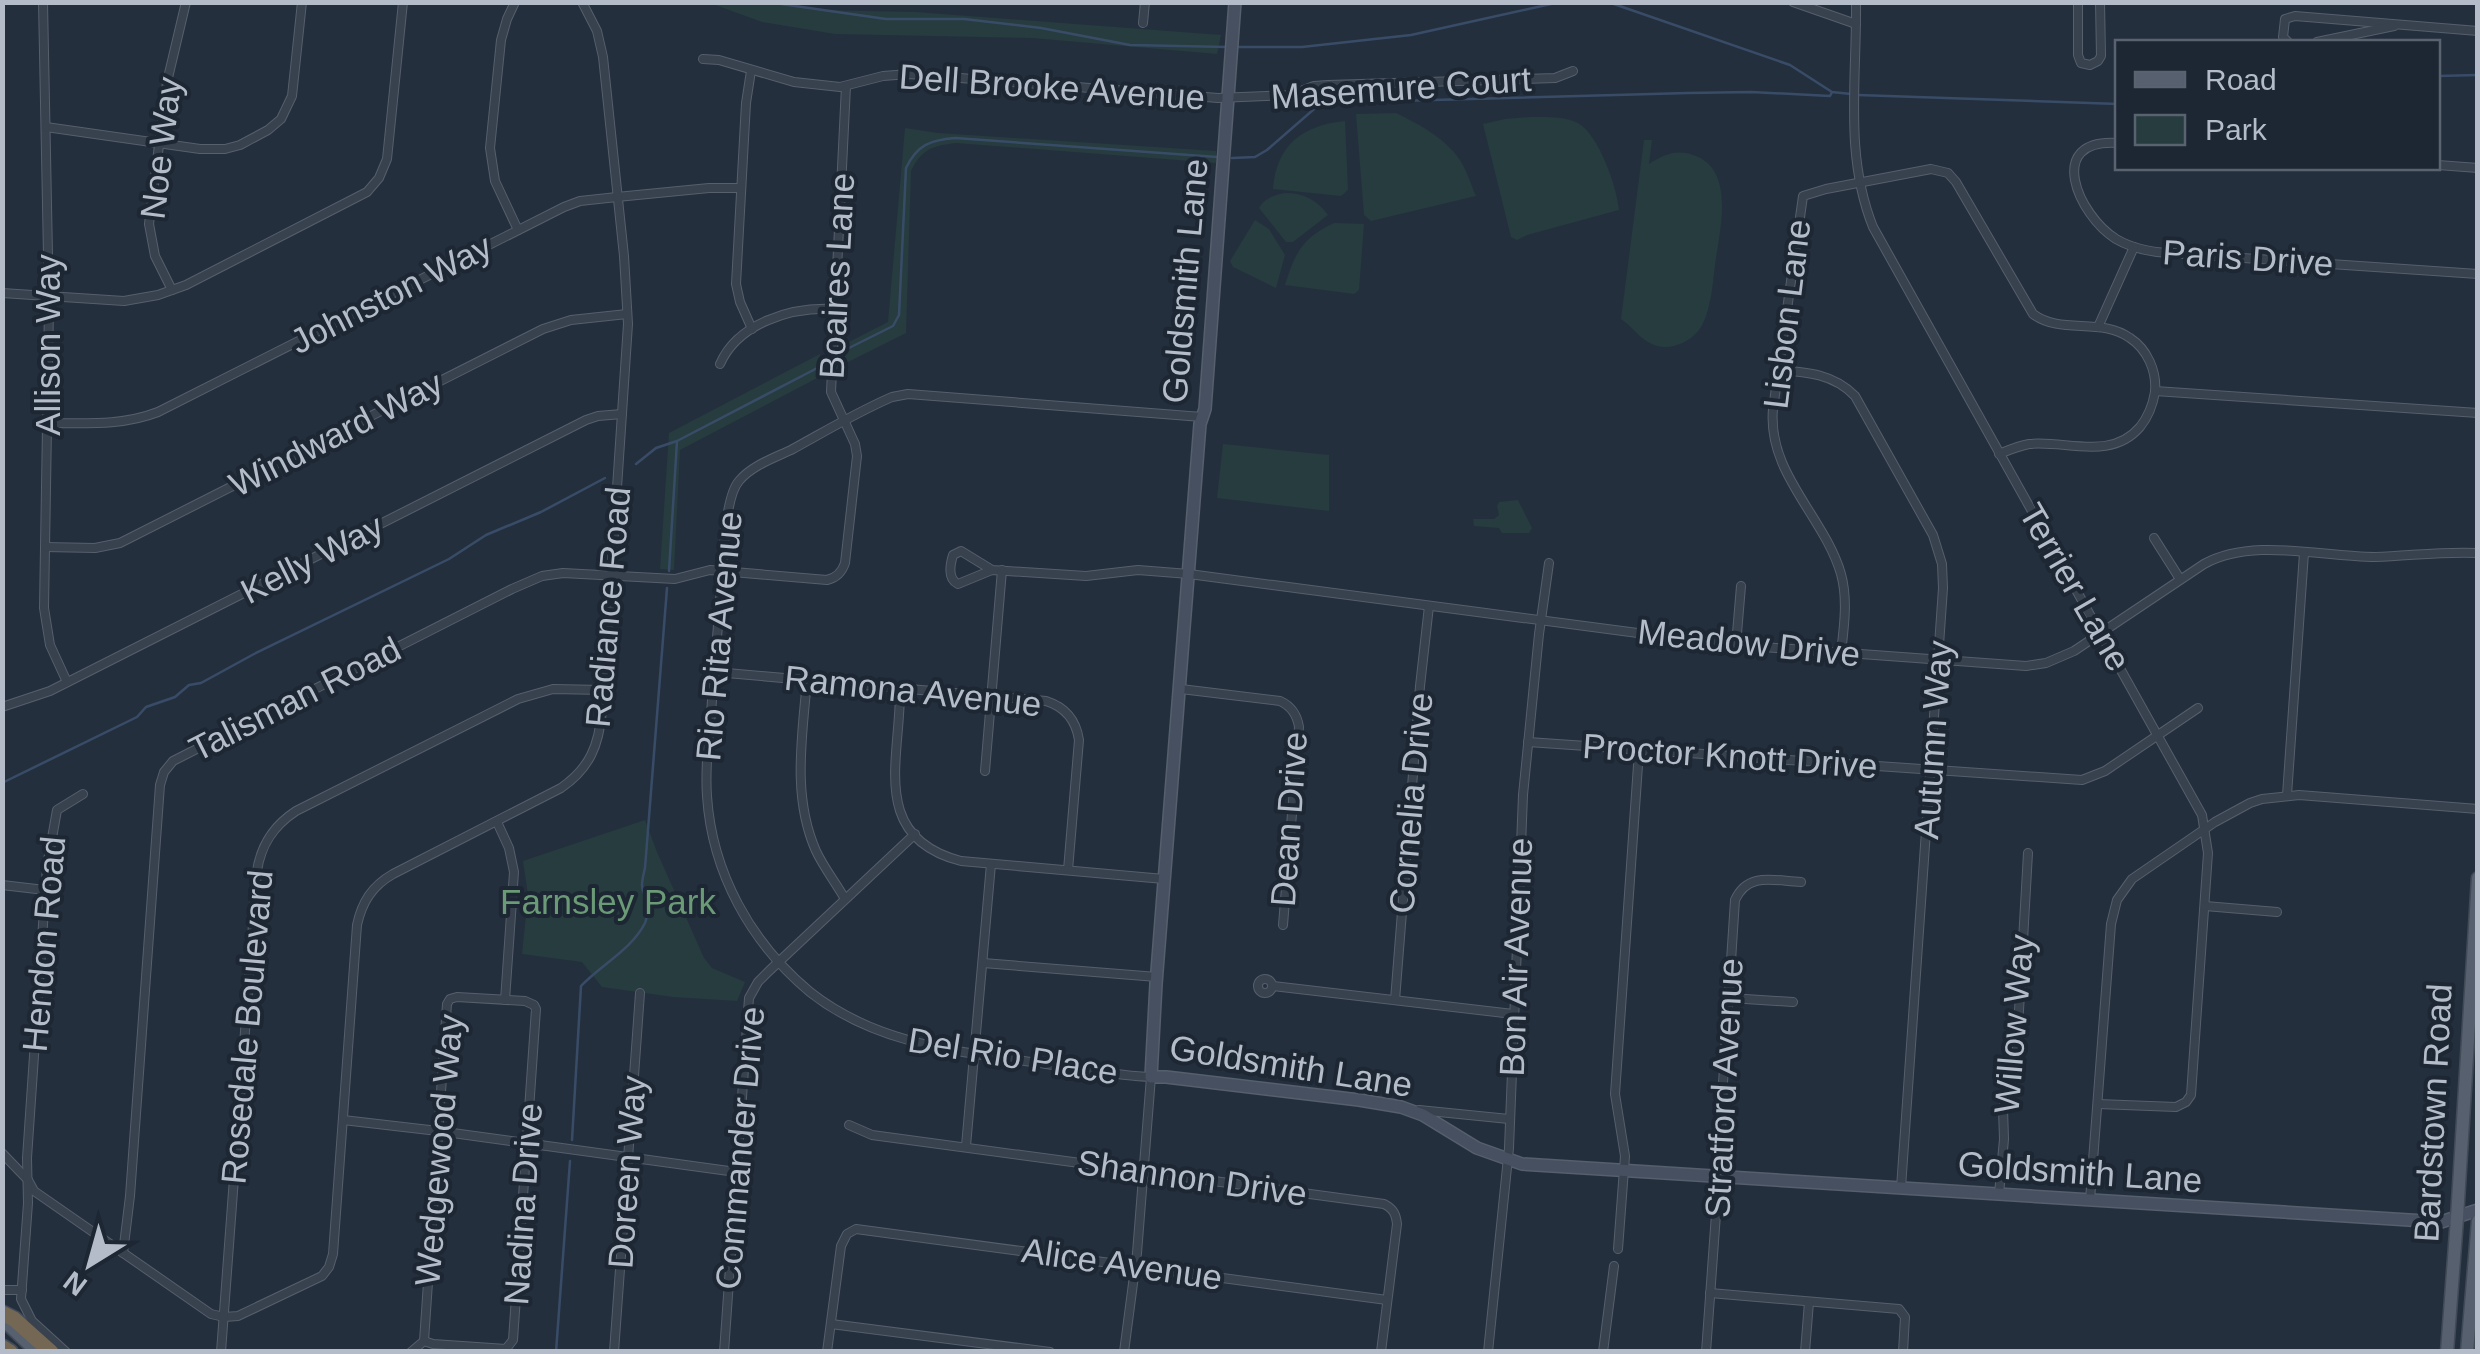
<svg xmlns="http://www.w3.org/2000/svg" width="2480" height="1354" font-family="Helvetica,sans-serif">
<rect width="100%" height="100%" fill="#242f3e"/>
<g fill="#263c3f">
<polygon points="710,3 781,3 816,10 916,12 1221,35 1217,54 1032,38 835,34 762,22"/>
<path d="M1396,113C1420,125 1444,137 1460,160C1467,171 1471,185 1476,196L1371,221L1364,215L1356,114Z"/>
<path d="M1530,117C1545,117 1564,116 1578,123C1599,135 1617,187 1619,210L1527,235L1517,240L1511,237L1483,124L1505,119Z"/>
<path d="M1345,121L1348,190L1341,196L1273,189C1276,145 1303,125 1345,121Z"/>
<path d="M905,128L938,133L1216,151V163L956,143C932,146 922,149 911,171L906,333L842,365L841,346L888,322Z"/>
<path d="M1644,140H1652L1649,164C1663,155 1676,149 1693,155C1737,169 1719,233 1715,265C1713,281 1711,314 1699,330C1691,340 1678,347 1665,347C1643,346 1636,329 1621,319Z"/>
<path d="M1285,193C1304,193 1317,200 1328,215L1293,242H1286L1259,208C1264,198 1275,195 1285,193Z"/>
<polygon points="1255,220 1269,229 1285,255 1276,288 1233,267 1230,261"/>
<path d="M1334,223L1364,224L1359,290L1354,294L1285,285C1295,253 1302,238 1334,223Z"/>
<polygon points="820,354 821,376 680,450 674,570 660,569 669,433"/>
<polygon points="1223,444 1329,455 1329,511 1217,498"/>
<polygon points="1518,500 1532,528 1529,533 1502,533 1499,528 1474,526 1473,519 1494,519 1499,515 1497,506 1499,502"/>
<polygon points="645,820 657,852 704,958 712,968 745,982 737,1001 673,997 602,987 582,962 522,954 528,895 523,861"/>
</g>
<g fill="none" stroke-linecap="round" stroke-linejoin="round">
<g stroke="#394c67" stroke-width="2.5">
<polyline points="767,2 886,19 964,19 1041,28 1130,45 1227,47"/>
<polyline points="1600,2 1611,3 1790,65 1832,92 1851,94"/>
<polyline points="1235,47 1302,47 1411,35 1560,2"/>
<polyline points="2438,76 2478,75"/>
<polyline points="1858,95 2118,104"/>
<polyline points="1232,158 1255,157 1267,150 1321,103 1688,93 1751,92 1830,96 1832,92"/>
<path d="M841,354L847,349L893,326L899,315L906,168C917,145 930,140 955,138L1217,157"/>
<polyline points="636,464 656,448 677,441"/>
<polyline points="669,571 677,441 825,364"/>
<polyline points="2,783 137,717 146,707 175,697 189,685 201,683 254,654 449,559 486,535 541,512 605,478"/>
<path d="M572,1140L581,986C601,965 632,949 645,923C648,916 647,907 648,899C639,889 642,881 645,868L667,588"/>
<polyline points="556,1352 570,1161"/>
</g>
<g stroke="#565f6c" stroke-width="10">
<g id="street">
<polyline points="43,2 49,306 44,608 50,645 67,682"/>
<polyline points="515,2 507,19 501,40 490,148 495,181 518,230"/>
<polyline points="1793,2 1856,24"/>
<path d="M1856,2C1857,79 1844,155 1873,227L2202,815L2208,853L2191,1095L2186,1102L2176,1107L2098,1104"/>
<polyline points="2078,2 2078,55 2081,63 2090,65 2098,61 2101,56 2100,2"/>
<polyline points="1143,23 1145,2"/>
<polyline points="2288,42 2283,37 2285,19 2295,16 2478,31"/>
<polyline points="2317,42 2394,26"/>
<polyline points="703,59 719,60 794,82 840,87 883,76 909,74 1218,98 1291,95 1314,86 1328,85 1555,78 1573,71"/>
<polyline points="751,71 746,103 736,284 740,302 752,329"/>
<polyline points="46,127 200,149 225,149 240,145 268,130 281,119 292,96 302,2"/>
<path d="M2118,143C2044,138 2078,215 2116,239C2133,249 2150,252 2169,253L2478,274"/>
<polyline points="2438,165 2478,168"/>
<polyline points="172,290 155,256 149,224 167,82 186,2"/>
<polyline points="2,293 124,301 158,295 186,285 367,192 379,178 387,159 403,2"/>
<polyline points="2098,327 2134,247"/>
<path d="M720,364C738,323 791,307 833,309"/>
<path d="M1778,370C1807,372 1834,374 1855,396L1933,535L1942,564L1943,588L1901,1188"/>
<polyline points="2155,391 2478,413"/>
<path d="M47,423C85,423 122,426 158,412L564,207L580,201L617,197L709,188H741"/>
<polyline points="2154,538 2180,579"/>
<polyline points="45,547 95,548 120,543 543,329 571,320 627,314"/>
<path d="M992,570L958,584C947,579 950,565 953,555L961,551L992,570L1086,576L1138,570L1189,574L1721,644L2026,666L2046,663L2074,651L2204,564C2253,537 2321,557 2375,557C2410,556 2443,551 2478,553"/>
<polyline points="1736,645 1741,586"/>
<path d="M1841,653C1844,627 1848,599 1841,574C1824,516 1767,473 1773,409L1803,196L1826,189L1931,169L1948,173L1956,182L2033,314C2061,335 2101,317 2130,338C2147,349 2157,371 2155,392C2153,404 2148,417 2140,427C2111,461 2066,440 2029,444C2018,446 2009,450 1999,454"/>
<path d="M715,672L1046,701C1065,707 1076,720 1079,740L1068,870"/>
<path d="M807,680C802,738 792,797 816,851C824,868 836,883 845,899"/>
<path d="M900,689C901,757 868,837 961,861L1164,879"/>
<path d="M1181,689L1280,701C1291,706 1297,714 1299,727L1283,925"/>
<polyline points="2,707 50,691 586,420 598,416 622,414"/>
<polyline points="1528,742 2082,780 2105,771 2198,708"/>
<polyline points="985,771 1002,570"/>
<polyline points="2287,795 2304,553"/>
<polyline points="497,822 509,848 514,872 505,1000"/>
<polyline points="2,885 45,890"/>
<polyline points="2205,906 2277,912"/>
<polyline points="983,963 1157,977"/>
<circle cx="1265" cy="986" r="7"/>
<polyline points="1273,986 1513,1014"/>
<polygon points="457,997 525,1001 534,1005 536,1009 513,1340 506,1349 433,1344 424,1341 447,1004 450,999"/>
<polyline points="1730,998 1793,1002"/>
<polyline points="1395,1000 1420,686 1429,606"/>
<polyline points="1419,1110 1509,1119"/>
<polyline points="343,1120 438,1131 736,1172"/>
<path d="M849,1125L872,1135L1384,1204C1394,1209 1396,1215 1397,1224L1381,1352"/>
<polyline points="966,1146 991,864"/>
<path d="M2,1153L28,1180L34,1191L211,1314L224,1317L238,1316L322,1276L329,1267L333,1254L357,925C362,902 372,886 393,874L561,788C590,768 599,745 602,711L628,324L624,256L603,57L597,31L582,2"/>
<polyline points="1999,1194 2004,1139 2003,1109 2016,1063 2028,853"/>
<polyline points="2090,1200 2111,924 2117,900 2132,879 2215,822 2250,803 2262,799 2299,795 2478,809"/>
<polyline points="1618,1249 1625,1156 1615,1094 1639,751"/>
<path d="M123,1253L130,1196L160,785L164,772L173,761L512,589L542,576L563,573L675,579L710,570L827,580C836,578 842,572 845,563L857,456L855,444L831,392L846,86"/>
<polyline points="2,1290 22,1290"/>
<polyline points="1710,1293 1899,1309 1905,1317 1903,1352"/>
<polyline points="831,1324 1050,1352"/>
<polyline points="66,1352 32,1321 21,1299 28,1203 27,1158 47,866 57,810 83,794"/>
<path d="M221,1352L257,871C261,845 273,826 296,811L518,699L553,689L602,690"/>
<polyline points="411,1352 424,1341"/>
<polyline points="614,1352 640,993"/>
<polyline points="724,1352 749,998 758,982 769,971 915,834"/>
<polyline points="827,1352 841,1246 847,1234 856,1229 1387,1300"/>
<path d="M1124,1352L1137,1253L1151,1077C1116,1076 1081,1068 1046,1064C963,1052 878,1046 810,992C751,943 712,873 707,796C705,769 708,740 711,713C714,675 717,637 720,600C723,573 723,499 739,481C751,466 774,458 791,450C824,432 857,412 892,397L908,394L1202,417"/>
<polyline points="1488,1352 1509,1148 1523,795 1539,634 1549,563"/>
<polyline points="1603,1352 1614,1266"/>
<path d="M1706,1352L1720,1159L1723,1083L1735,900C1748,871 1775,881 1801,882"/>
<polyline points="1805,1352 1809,1302"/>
</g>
</g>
<g stroke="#565f6c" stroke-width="14">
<polyline id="secondary" points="1235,2 1205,409 1200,424 1156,984 1151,1077 1166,1077 1359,1100 1401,1107 1423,1115 1477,1148 1522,1164 2441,1222 2478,1210"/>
</g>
<g stroke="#414a57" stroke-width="15">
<g id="primary">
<polyline points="2,1319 37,1352"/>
<polyline points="2447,1352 2457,1218 2478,878"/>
<polyline points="2467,1352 2478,1221"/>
</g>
</g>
<g stroke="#434c59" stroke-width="18">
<g id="highway">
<polyline points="2,1313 14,1319 51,1352"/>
<polyline points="2,1347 10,1352"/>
</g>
</g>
<use href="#street" stroke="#38414e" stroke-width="8"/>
<use href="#secondary" stroke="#465061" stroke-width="11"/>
<use href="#primary" stroke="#56606e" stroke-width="12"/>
<use href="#highway" stroke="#746855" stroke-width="15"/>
</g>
<g text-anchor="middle" stroke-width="8" stroke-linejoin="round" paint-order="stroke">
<g font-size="35" fill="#b4bcc9" stroke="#1d2633">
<text transform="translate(1052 87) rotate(4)" y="12">Dell Brooke Avenue</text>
<text transform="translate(1401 88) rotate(-4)" y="12">Masemure Court</text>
<text transform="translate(161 148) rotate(-83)" y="12">Noe Way</text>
<text transform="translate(2248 258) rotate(4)" y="12">Paris Drive</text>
<text transform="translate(837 276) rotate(-87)" y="12">Boaires Lane</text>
<text transform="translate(1185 281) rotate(-85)" y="12">Goldsmith Lane</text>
<text transform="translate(391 294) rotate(-27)" y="12">Johnston Way</text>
<text transform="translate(1787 314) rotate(-83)" y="12">Lisbon Lane</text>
<text transform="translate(48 345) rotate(-90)" y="12">Allison Way</text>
<text transform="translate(336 434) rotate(-27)" y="12">Windward Way</text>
<text transform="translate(312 559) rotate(-27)" y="12">Kelly Way</text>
<text transform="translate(2075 587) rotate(60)" y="12">Terrier Lane</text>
<text transform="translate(608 607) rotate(-85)" y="12">Radiance Road</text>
<text transform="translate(719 636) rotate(-85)" y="12">Rio Rita Avenue</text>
<text transform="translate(1749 643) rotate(6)" y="12">Meadow Drive</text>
<text transform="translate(913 691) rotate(6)" y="12">Ramona Avenue</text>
<text transform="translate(295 699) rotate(-27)" y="12">Talisman Road</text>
<text transform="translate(1933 740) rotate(-86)" y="12">Autumn Way</text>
<text transform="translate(1730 756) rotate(4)" y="12">Proctor Knott Drive</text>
<text transform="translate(1411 803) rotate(-85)" y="12">Cornelia Drive</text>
<text transform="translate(1289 819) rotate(-86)" y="12">Dean Drive</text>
<text transform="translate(44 944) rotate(-85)" y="12">Hendon Road</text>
<text transform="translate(1516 957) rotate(-88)" y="12">Bon Air Avenue</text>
<text transform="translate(2014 1024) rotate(-85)" y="12">Willow Way</text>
<text transform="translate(247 1027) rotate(-85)" y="12">Rosedale Boulevard</text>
<text transform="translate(1013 1056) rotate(9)" y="12">Del Rio Place</text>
<text transform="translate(1291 1066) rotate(9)" y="12">Goldsmith Lane</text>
<text transform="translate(1724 1088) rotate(-87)" y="12">Stratford Avenue</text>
<text transform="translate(2433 1113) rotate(-87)" y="12">Bardstown Road</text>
<text transform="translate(740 1148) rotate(-85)" y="12">Commander Drive</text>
<text transform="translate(439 1150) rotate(-85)" y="12">Wedgewood Way</text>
<text transform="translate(627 1172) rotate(-86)" y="12">Doreen Way</text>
<text transform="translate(2080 1172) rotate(4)" y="12">Goldsmith Lane</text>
<text transform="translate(1192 1178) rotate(8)" y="12">Shannon Drive</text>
<text transform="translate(523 1204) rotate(-86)" y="12">Nadina Drive</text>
<text transform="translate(1122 1264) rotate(8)" y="12">Alice Avenue</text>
</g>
<g font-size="35" fill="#6b9a76" stroke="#1d2633">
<text x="608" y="914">Farnsley Park</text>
</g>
</g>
<rect width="2480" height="1354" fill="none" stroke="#b4bcc9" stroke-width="10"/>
<rect x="2115" y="40" width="325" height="130" fill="#1d2633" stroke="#59626f" stroke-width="2.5"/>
<rect x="2135" y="72" width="50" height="15" fill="#56606e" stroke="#59626f" stroke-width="2.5"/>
<text x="2205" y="90" font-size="30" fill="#b4bcc9">Road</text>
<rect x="2135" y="115" width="50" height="30" fill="#263c3f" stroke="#59626f" stroke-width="2.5"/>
<text x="2205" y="140" font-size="30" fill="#b4bcc9">Park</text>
<g transform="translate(90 1264) rotate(217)" stroke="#1d2633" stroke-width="8" paint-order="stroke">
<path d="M0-8L18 38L0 25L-18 38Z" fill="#b4bcc9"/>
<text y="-15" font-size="28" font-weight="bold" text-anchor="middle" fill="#b4bcc9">N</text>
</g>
</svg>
